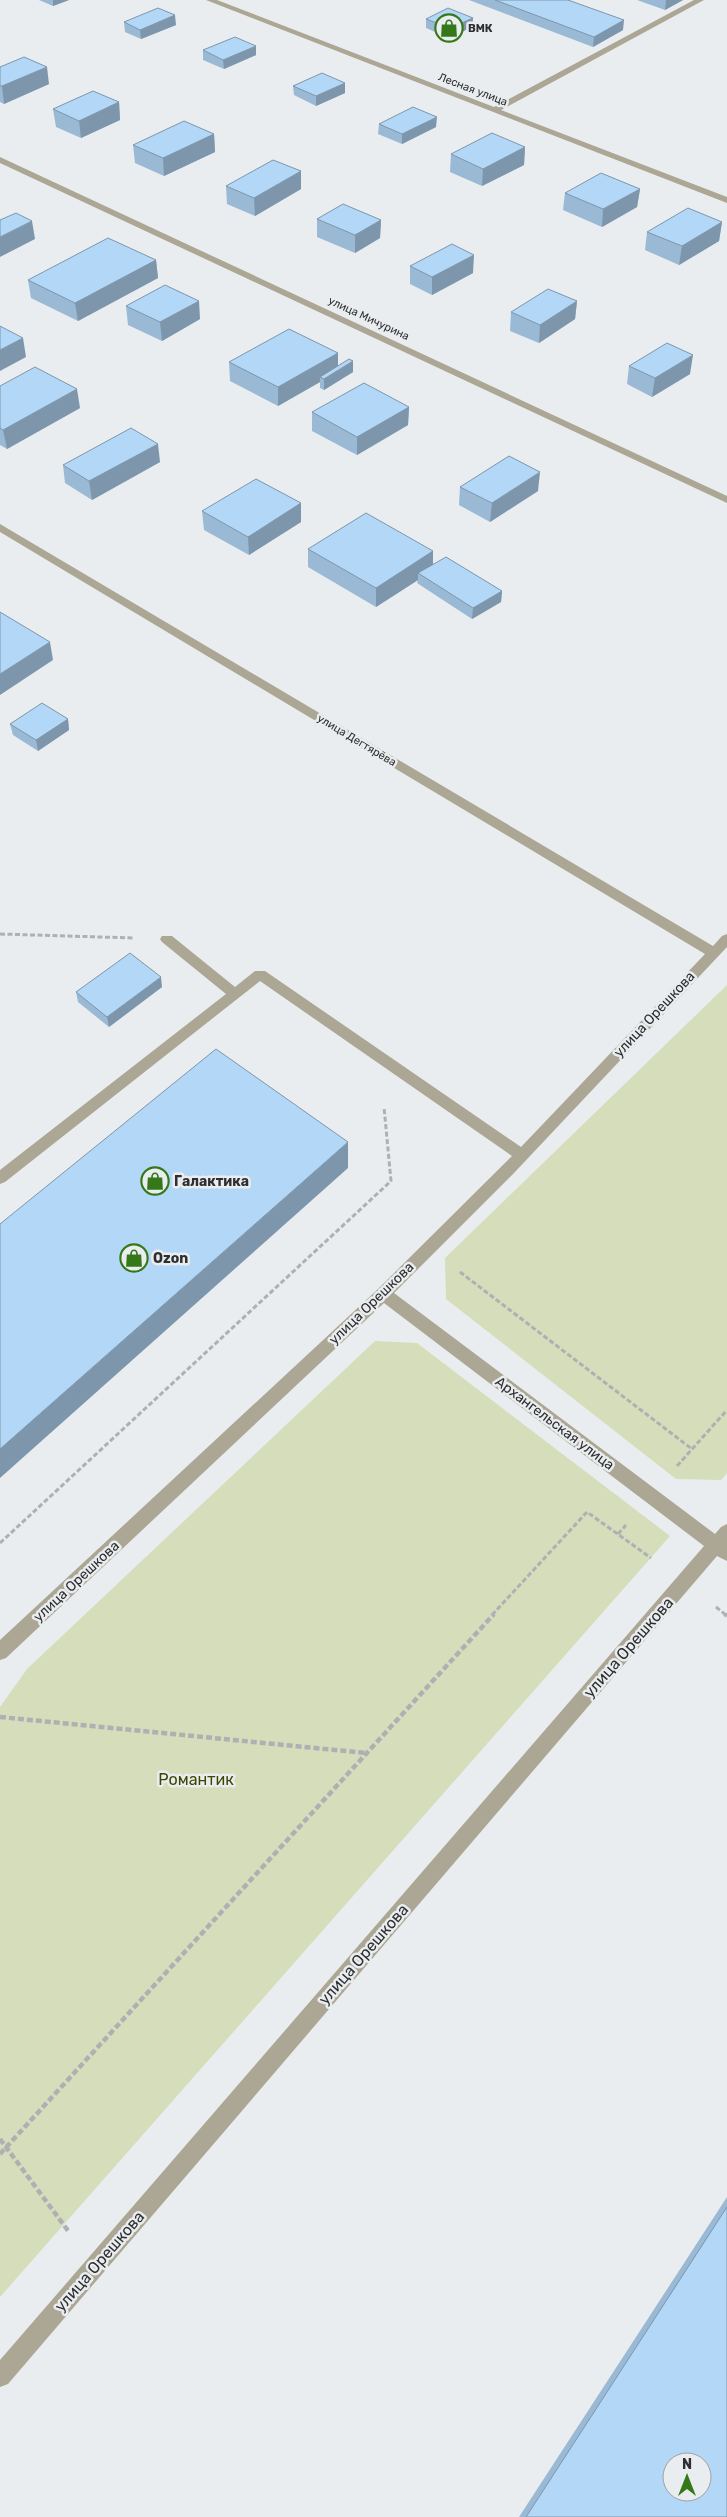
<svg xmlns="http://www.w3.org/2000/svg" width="727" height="2517" font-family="Rubik,sans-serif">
<rect width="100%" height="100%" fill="#eaedef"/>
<g fill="#d5ddbb">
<polygon points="727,985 727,1473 721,1480 676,1479 446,1299 445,1258"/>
<polygon points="375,1341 417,1343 670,1536 0,2297 0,1707 27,1669"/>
</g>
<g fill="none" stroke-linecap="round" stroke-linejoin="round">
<g stroke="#aeb0b2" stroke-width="3" stroke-dasharray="5 2.5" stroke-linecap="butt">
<polyline points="0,934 134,938"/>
<polyline points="460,1272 692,1449"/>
<polyline points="677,1466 727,1410"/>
<polyline points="618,1534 626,1525"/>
<polyline points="0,1543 391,1181 384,1107"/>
<polyline points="716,1607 726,1615"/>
<polyline points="492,1615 587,1512 651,1558"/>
</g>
<g stroke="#aeb0b2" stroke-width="4.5" stroke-dasharray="6 3" stroke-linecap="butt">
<polyline points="725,1614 727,1616"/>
<polyline points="0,1717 366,1753"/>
<polyline points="0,2139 69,2232"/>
<polyline points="0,2154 494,1614"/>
</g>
<g fill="#aca694" fill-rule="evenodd">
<polygon points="206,0 217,0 494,107 694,0 704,0 501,110 727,197 727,203"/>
<polygon points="0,157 727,496 727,503 0,163"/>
<polygon points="0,524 713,946 722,936 727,934 727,947 514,1173 394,1293 715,1534 721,1527 727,1524 727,1561 717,1556 8,2384 0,2387 0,2360 704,1546 384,1303 6,1658 0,1660 0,1640 378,1289 512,1156 260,981 5,1182 0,1184 0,1170 226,994 162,942 160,939 162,936 172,936 235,987 255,971 265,971 521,1147 705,954 0,532"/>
</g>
</g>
<g fill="#9ab9d4">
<polygon points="39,0 69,0 53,6"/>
<polygon points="469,0 568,0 623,30 593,47"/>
<polygon points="637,0 683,0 665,10"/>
<polygon points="473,18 472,27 449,38 426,28 426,19"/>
<polygon points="124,22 176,25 141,39 125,32"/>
<polygon points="203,50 256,55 224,69 203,60"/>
<polygon points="0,67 49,84 4,104 0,102"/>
<polygon points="293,86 345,93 316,106 294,95"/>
<polygon points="119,102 120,120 81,138 56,127 53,109"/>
<polygon points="379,124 436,127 402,144 378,134"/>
<polygon points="214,134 215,152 164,176 135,163 133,145"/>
<polygon points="525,147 524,165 482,186 450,172 451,154"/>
<polygon points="226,186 301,189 255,216 227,204"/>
<polygon points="640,189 637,207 602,227 563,210 565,193"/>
<polygon points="317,219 381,220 380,238 355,253 317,237"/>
<polygon points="722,222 719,241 679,265 645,250 647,232"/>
<polygon points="156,260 158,278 78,321 31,298 28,280"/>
<polygon points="410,266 473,273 432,295 410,284"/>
<polygon points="577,301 575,319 539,343 510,331 511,312"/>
<polygon points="126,306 200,319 162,341 128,325"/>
<polygon points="338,353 338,366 353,361 353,372 324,390 320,388 320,382 278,406 230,381 229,362"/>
<polygon points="629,366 690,374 652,397 627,384"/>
<polygon points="0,386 80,408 7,449 0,445"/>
<polygon points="409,407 408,425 357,455 312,431 312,412"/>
<polygon points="160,462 92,500 65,483 63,465"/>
<polygon points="460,487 538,491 490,522 459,505"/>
<polygon points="301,503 301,522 249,555 204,530 202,511"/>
<polygon points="308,549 433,551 433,564 502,591 501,602 472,619 417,583 418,580 376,607 308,567"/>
<polygon points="68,719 69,730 38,751 13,735 10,724"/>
<polygon points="162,987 109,1027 78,1002 76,992"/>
<polygon points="727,2197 727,2517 519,2517"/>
</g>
<g fill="#7d96ac">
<polygon points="53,0 69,0 53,6"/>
<polygon points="666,0 683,0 665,10"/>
<polygon points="175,15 176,25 141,39 140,30"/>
<polygon points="473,18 472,27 449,38 450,28"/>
<polygon points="624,20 623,30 593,47 594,37"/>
<polygon points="256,46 256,55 224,69 223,60"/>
<polygon points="47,67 49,84 4,104 2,86"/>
<polygon points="345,83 345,93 316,106 316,96"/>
<polygon points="119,102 120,120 81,138 79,121"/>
<polygon points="437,117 436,127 402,144 402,134"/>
<polygon points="214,134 215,152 164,176 163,158"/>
<polygon points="525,147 524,165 482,186 483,169"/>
<polygon points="301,171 301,189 255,216 254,198"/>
<polygon points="640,189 637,207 602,227 603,209"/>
<polygon points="381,220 380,238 355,253 355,235"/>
<polygon points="32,221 35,239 0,257 0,237"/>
<polygon points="722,222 719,241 679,265 682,246"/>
<polygon points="474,255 473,273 432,295 432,277"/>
<polygon points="156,260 158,278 78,321 75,303"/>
<polygon points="199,301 200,319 162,341 160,322"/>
<polygon points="577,301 575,319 539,343 540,325"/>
<polygon points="23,338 26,357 0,371 0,350"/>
<polygon points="338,353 338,371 353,361 353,372 324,390 324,379 320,377 320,382 278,406 278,387"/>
<polygon points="693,355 690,374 652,397 655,378"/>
<polygon points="77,389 80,408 7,449 3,430"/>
<polygon points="409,407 408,425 357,455 357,437"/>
<polygon points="158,444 160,462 92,500 89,481"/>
<polygon points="540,472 538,491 490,522 492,503"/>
<polygon points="301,503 301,522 249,555 248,537"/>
<polygon points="433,551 433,570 418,573 418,580 376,607 376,588"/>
<polygon points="502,591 501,602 472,619 473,608"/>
<polygon points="50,642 53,660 0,695 0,674"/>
<polygon points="68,719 69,730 38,751 36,740"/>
<polygon points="161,977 162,987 109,1027 107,1017"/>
<polygon points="348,1142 348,1168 0,1478 0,1449"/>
</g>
<g fill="#b3d7f6" stroke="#7d96ac" fill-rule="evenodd">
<polygon points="495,0 568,0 624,20 594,37"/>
<polygon points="158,8 175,15 140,30 124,22"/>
<polygon points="448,8 473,18 450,28 426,19"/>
<polygon points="235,37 256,46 223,60 203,50"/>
<polygon points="24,57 47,67 2,86 0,86 0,67"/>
<polygon points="322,73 345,83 316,96 293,86"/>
<polygon points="93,91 119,102 79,121 53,109"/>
<polygon points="413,107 437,117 402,134 379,124"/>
<polygon points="184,121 214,134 163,158 133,145"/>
<polygon points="492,133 525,147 483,169 451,154"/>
<polygon points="273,160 301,171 254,198 226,186"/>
<polygon points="601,173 640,189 603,209 565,193"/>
<polygon points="343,204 381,220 355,235 317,219"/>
<polygon points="688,208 722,222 682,246 647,232"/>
<polygon points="16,213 32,221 0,237 0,220"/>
<polygon points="108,238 156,260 75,303 28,280"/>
<polygon points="452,244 474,255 432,277 410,266"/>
<polygon points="165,285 199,301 160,322 126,306"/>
<polygon points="548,289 577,301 540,325 511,312"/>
<polygon points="0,326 23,338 0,350"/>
<polygon points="289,329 338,353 278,387 229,362"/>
<polygon points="667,343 693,355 655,378 629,366"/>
<polygon points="349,359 353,361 324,379 320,377"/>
<polygon points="35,367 77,389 3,430 0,428 0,386"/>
<polygon points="364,383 409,407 357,437 312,412"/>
<polygon points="131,428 158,444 89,481 63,465"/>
<polygon points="509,456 540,472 492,503 460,487"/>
<polygon points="256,479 301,503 248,537 202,511"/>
<polygon points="366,513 433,551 376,588 308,549"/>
<polygon points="446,557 502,591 473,608 418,573"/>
<polygon points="0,612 50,642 0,674"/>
<polygon points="42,703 68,719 36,740 10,724"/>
<polygon points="130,953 161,977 107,1017 76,992"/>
<polygon points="216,1049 348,1142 0,1449 0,1224"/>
<path d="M727,2207V2517H526ZM672,2462H702V2492H672Z"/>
</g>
<defs>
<g id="shop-ring" transform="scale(1.4375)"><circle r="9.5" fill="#eaedef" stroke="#357819" stroke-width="1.5"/><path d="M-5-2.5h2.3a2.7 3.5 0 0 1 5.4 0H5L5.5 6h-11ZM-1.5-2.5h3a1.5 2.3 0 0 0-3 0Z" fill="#357819"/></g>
</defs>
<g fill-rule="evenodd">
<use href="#shop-ring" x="449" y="28"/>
<use href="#shop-ring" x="155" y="1181"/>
<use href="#shop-ring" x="134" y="1258"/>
</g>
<g text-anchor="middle" stroke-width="5" stroke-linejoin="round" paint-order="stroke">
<g font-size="11" font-weight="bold" fill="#2e2f30" stroke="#eaedef" text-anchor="start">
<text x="468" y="32">ВМК</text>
</g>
<g font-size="11" fill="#2e2f30" stroke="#eaedef">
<text transform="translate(473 89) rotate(21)" y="4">Лесная улица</text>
<text transform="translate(369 318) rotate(25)" y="4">улица Мичурина</text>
<text transform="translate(357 740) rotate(31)" y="4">улица Дегтярёва</text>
</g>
<g font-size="14" fill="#2e2f30" stroke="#eaedef">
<text transform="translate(654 1014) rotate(-47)" y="5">улица Орешкова</text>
<text transform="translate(371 1303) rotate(-44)" y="5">улица Орешкова</text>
<text transform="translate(555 1423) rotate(37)" y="5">Архангельская улица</text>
<text transform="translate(76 1581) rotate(-43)" y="5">улица Орешкова</text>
</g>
<g font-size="14" font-weight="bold" fill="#2e2f30" stroke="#eaedef" text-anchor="start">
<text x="174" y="1186">Галактика</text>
<text x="153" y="1263">Ozon</text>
</g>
<g font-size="16" fill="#2e2f30" stroke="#eaedef">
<text transform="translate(628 1647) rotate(-49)" y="6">улица Орешкова</text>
<text transform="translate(363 1954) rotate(-49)" y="6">улица Орешкова</text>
<text transform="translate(99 2261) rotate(-49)" y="6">улица Орешкова</text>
</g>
<g font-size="16" fill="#3d4701" stroke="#eaedef">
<text x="196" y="1785">Романтик</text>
</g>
</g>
<g transform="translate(687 2477)"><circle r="24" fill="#eaedef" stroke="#9fa1a3"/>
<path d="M0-4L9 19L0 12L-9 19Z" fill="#357819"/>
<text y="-8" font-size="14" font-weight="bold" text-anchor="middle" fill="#2e2f30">N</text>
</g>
</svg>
